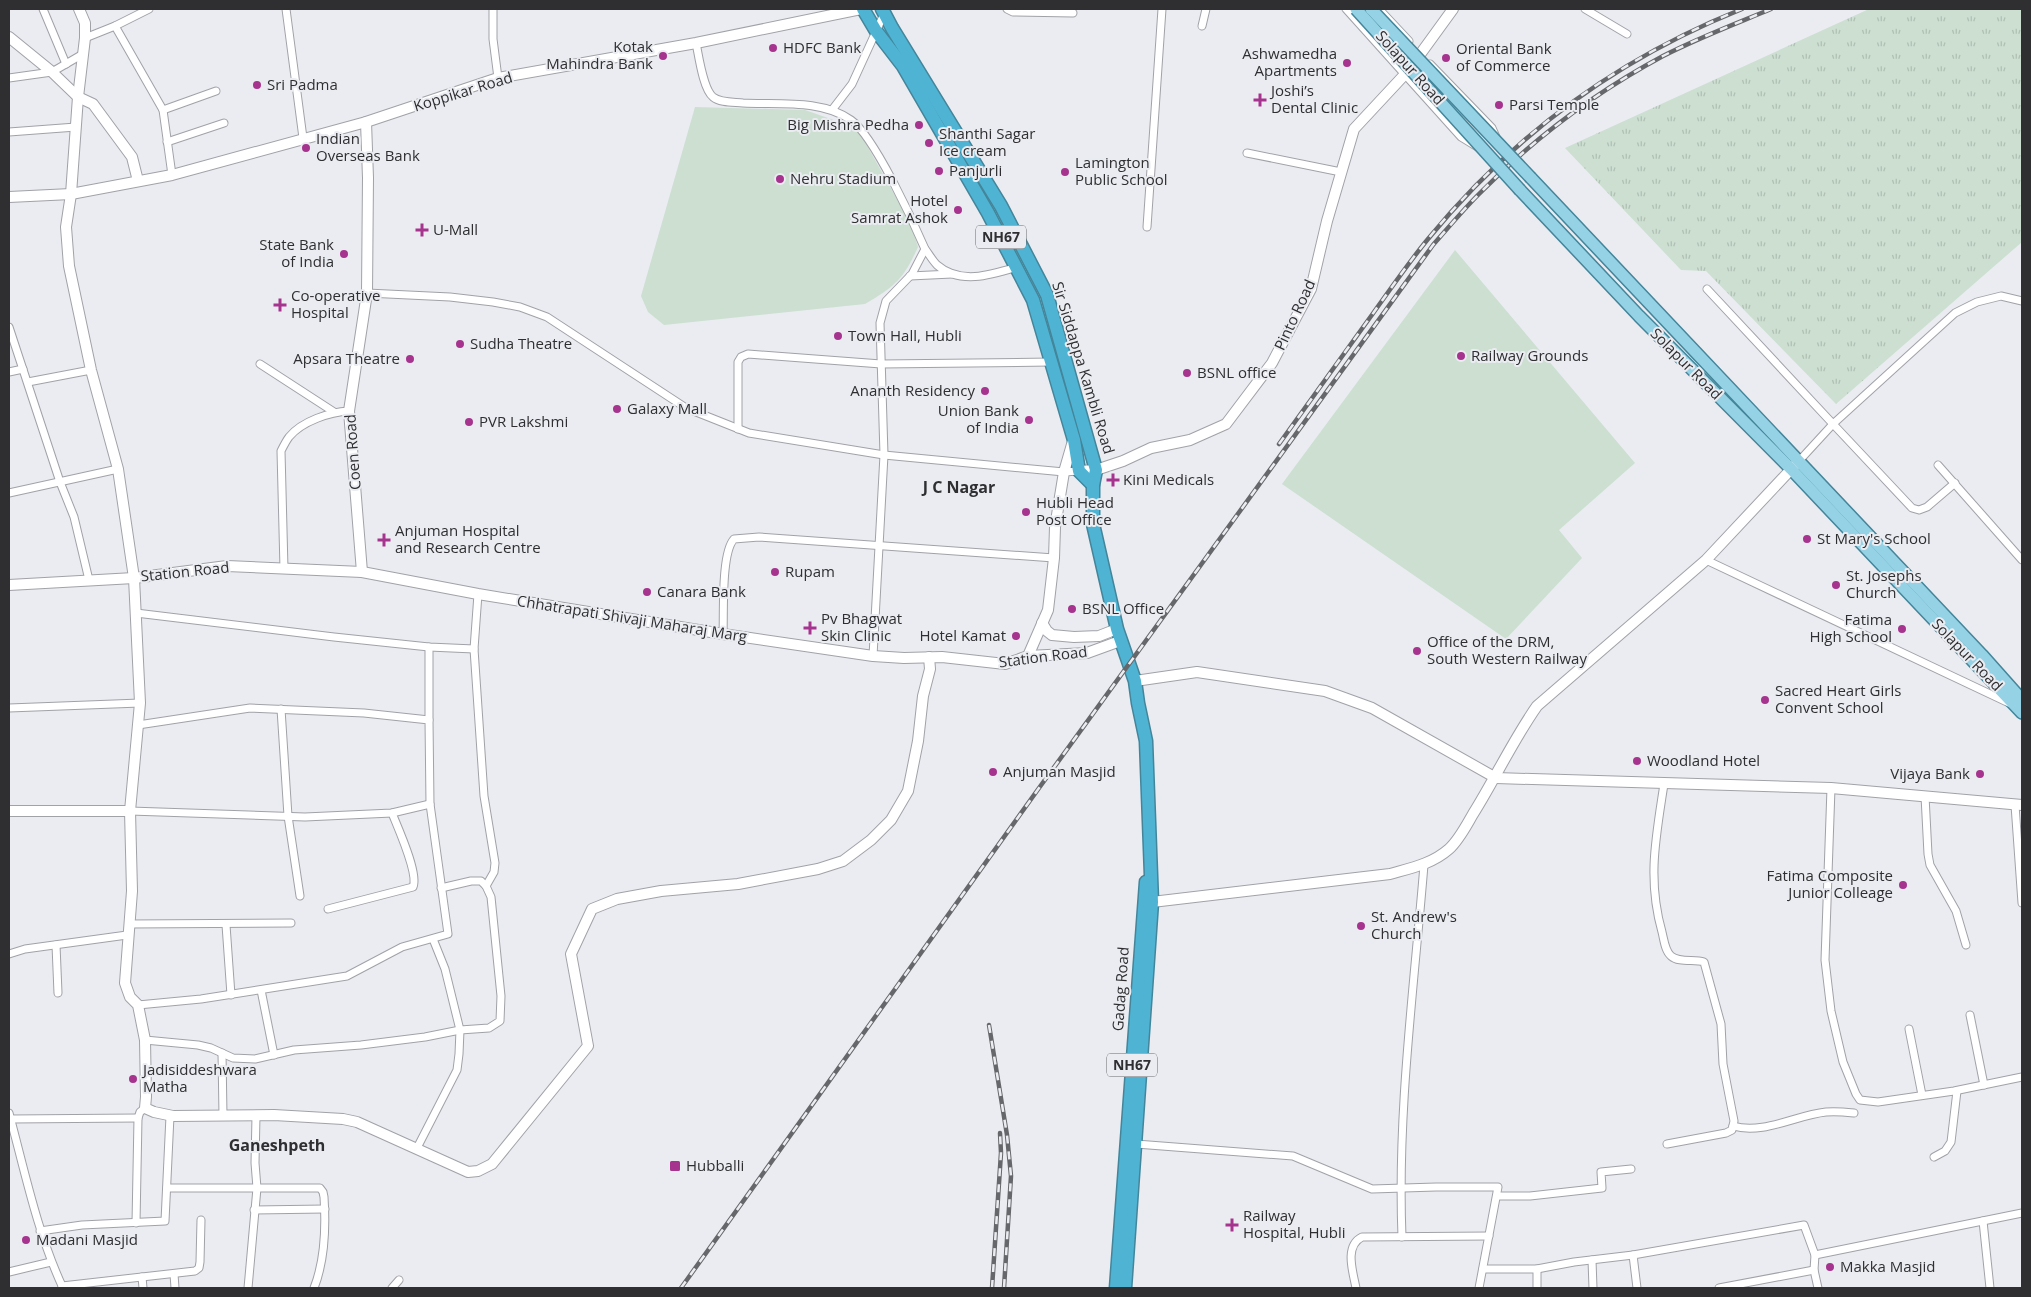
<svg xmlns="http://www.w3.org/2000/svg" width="2031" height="1297" font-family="'Open Sans',sans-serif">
<defs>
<pattern id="grass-tufts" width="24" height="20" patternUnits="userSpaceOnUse" patternTransform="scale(1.25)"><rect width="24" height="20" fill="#ccdfd1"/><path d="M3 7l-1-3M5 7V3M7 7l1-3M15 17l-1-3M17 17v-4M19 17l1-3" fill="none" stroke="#b0c0b4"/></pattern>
</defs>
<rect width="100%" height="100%" fill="#eaecf1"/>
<polygon fill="url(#grass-tufts)" points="1869,9 2022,9 2022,242 1836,404 1706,271 1681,270 1565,148"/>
<g fill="#ccdfd1">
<path d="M695,107L805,110L851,126L861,135L911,224L918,247C903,280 895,286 865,304L664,325L648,312L641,296Z"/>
<polygon points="1455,250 1635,463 1559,530 1582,558 1506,639 1282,484"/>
</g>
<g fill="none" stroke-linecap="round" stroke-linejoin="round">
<g stroke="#a1a2a8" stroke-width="9">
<g id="street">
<polyline points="43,9 66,64"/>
<polyline points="286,9 303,138"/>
<polyline points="493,9 493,39 498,78"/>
<polyline points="1007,9 1013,12 1073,13"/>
<polyline points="1346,9 1461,137 1479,148"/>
<polyline points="1379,9 1409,41"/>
<polyline points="1585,9 1627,34"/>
<polyline points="115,26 163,110 172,175"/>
<polyline points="1202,26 1206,9"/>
<polyline points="85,38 115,26 149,9"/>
<path d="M696,43C699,57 703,89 713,97C720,103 734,102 743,103C778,105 821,99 851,120C874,136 913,221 925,249L912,274L886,301L880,323L884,455L873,656"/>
<polyline points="1430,64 1492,128 1496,137"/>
<polyline points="9,78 52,72 83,54"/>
<polyline points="163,110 216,91"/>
<polyline points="832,110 852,84 884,14"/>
<polyline points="9,132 76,127"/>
<polyline points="167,142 224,123"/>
<polyline points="1247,153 1341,172"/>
<polyline points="1147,227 1162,9"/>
<path d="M925,249C929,254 932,260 937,265C960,285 991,275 1017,267"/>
<polyline points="910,276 952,274"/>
<polyline points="1707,289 1833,424 1955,313 1977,302 2001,296 2022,301"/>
<polyline points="367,293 450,297 493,302 520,307 547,317 686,408 749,433 884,455 1064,472 1079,471"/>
<polyline points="9,327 60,482 74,517 89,580"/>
<polyline points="260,364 334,412"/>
<polyline points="9,372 23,369"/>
<polyline points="28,382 91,370"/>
<polyline points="738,429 738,362 741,357 748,354 881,364 1051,362"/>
<polyline points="1799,461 1833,424 1912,508 1919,510 1927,507 1955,483"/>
<polyline points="1938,465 2022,560"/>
<polyline points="9,493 118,469"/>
<polyline points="1706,560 2009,703"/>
<path d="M284,569L281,451C283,447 286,441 289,437C302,421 330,412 349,411"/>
<polyline points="478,594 474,649 484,796 495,863 494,872 486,886"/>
<polyline points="136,613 334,637 429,647 474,649"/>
<path d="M723,634C724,612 721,553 734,539L759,537L1054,558"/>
<polyline points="429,647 429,720"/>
<polyline points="9,708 140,703"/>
<polyline points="281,709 288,816 300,896"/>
<polyline points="138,725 250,708 364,713 429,720 430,804 448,934 402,947 347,976 201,999 138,1005"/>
<path d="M1664,784C1656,837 1647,879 1662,932C1664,940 1665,951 1671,956C1679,963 1694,959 1704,962L1721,1024L1723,1064L1734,1121L1732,1130L1726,1133L1667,1144"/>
<polyline points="1831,788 1825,960 1831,1011 1843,1062 1856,1094 1860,1100 1878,1102 1954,1091 2022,1077"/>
<polyline points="1925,796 1928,854 1930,865 1956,911 1966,945"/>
<polyline points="2015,805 2022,903"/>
<polyline points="130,811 305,817 392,813 430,804"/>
<path d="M328,909L413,887C419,874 398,828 392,813"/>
<polyline points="129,924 291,923"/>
<polyline points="226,925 231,995"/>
<polyline points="56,945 58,993"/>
<polyline points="9,954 25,949 127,935"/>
<polyline points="261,990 274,1055"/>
<polyline points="1970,1015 1984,1085"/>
<polyline points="1909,1029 1922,1095"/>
<polyline points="145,1040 198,1045 211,1048 233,1058 255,1059 294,1050 361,1045 425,1037 460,1030 489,1028 500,1021 501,996 491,897 486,886 481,881 471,881 441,888"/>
<polyline points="222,1053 223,1116"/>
<path d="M9,1113C25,1172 37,1232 63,1288"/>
<polyline points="11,1119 138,1118"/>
<path d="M1733,1126C1763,1135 1796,1115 1826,1112C1835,1111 1845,1112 1854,1113"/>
<polyline points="1136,1144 1293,1156 1372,1189 1436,1187 1498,1187 1479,1288"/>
<polyline points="417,1148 457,1070 459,1054 460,1030 445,969 433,939"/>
<polyline points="1934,1157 1945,1151 1951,1142 1957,1091"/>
<path d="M167,1188H320L323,1192L324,1197C326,1227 325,1260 314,1288"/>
<polyline points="1497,1196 1530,1196 1602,1188 1601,1172 1631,1169"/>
<polyline points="254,1210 325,1209"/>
<polyline points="1983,1221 1990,1288"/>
<polyline points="136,1223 138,1118 140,1112 145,1108"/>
<polyline points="40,1231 82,1225 165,1221 170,1116"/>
<path d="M1402,1237C1397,1113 1414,988 1424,865"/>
<polyline points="1815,1255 2022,1213"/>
<polyline points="1592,1260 1593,1288"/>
<polyline points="1483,1269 1537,1269 1574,1262 1633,1255"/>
<polyline points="9,1272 51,1262"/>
<polyline points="174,1274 175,1288"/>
<polyline points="142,1277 143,1288"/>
<polyline points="62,1286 195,1271 199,1268 200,1262 201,1220"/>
<polyline points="248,1288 257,1188 255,1163 256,1116"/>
<polyline points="392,1288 399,1280"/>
<path d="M1356,1288C1353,1272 1344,1246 1362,1237L1489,1236"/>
<polyline points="1537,1288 1537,1269"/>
<polyline points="1637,1288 1633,1255 1804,1225 1815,1255 1814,1270 1818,1288"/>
<polyline points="1719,1288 1814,1270"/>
</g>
</g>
<g stroke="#a1a2a8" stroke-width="12">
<g id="secondary">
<polyline points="79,9 85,23 85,38 78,97 71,194 66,227 69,266 91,370 118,469 134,578 140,703 130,811 132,891 125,983 130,997 138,1005 145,1040 146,1097 145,1108 154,1112 173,1116 274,1115 343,1119 357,1122 468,1172 478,1171 492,1164 588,1046 571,954 592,909 617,899 661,891 738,884 818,869 843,861 871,840 891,820 908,791 918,741 923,696 930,669 929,657"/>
<polyline points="9,37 52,72 78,97 93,104 132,157 138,181"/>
<polyline points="9,197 71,194 172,175 366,122 498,78 696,43 861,9"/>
<polyline points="1079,471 1096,470 1123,461 1151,448 1190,440 1226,424 1272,363 1311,289 1327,221 1354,129 1408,71 1453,9"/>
<polyline points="362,572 349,411 367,293 368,178 366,122"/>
<polyline points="9,585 134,578 227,566 362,572 478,594 723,634 873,656 904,658 942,657 1005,664 1028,656 1087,653 1120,641"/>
<polyline points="1042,623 1047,631 1052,635 1074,637 1099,636 1117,629"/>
<polyline points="1028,656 1048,610 1054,558 1055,527 1064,472 1073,441"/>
<polyline points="1135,681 1197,672 1325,691 1372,708 1496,778 1831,788 2022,805"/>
<polyline points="9,811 130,811"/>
<path d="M1152,902L1390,874C1411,868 1432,864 1449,849C1459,840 1466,826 1473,814C1495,779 1513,740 1537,706L1706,560L1796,464"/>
</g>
</g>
<g stroke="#44859a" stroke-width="14">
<g id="primary">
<polyline points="1531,178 1982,655 2022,700"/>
<polyline points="1520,190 1639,316 1791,469 2022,713"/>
</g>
</g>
<g stroke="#44859a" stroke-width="15">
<g id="highway">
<polyline points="863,9 876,31 903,66 988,213 1033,300 1074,440 1079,471 1093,485"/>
<polyline points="882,9 892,28 1001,206 1047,295 1096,470 1093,485 1093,524 1117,629 1135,681 1138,703 1146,741 1152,902 1125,1288"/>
<polyline points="1116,1288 1146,882"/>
</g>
</g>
<use href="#street" stroke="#fff" stroke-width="7"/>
<use href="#secondary" stroke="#fff" stroke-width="10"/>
<use href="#primary" stroke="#95d2e5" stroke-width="11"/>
<use href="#highway" stroke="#4fb4d3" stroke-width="12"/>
<g stroke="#66676a" stroke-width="4.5">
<g id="rail">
<path d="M1279,444C1311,400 1342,356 1374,312C1392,287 1409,262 1428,239C1514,134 1617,59 1742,9"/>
<polyline points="989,1025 1007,1135 1011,1176 1004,1288"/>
<path d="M681,1288L1039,788L1433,245C1448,228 1463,210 1479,194C1532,140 1596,92 1663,56C1698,38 1735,24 1771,9"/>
<polyline points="992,1288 1001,1153 1000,1133"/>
</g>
</g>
<use href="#rail" stroke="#eaecf1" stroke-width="2.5" stroke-dasharray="8" stroke-linecap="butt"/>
<g stroke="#44859a" stroke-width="14" stroke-linecap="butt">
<g id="primary-bridge">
<polyline points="1356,9 1520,190"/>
<polyline points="1371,9 1531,178"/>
</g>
</g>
<use href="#primary-bridge" stroke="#95d2e5" stroke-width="11"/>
</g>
<g fill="#a6338e" stroke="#eaecf1" stroke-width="2">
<circle cx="773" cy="48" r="5"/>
<circle cx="663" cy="56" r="5"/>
<circle cx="1446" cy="58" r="5"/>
<circle cx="1347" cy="63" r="5"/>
<circle cx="257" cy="85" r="5"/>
<path d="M1257.5 92.5h5v5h5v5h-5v5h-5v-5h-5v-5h5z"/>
<circle cx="1499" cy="105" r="5"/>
<circle cx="919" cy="125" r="5"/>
<circle cx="929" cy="143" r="5"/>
<circle cx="306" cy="148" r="5"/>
<circle cx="939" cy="171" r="5"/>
<circle cx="1065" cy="172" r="5"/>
<circle cx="780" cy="179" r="5"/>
<circle cx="958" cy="210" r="5"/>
<path d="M419.5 222.5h5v5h5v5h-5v5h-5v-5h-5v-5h5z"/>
<circle cx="344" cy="254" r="5"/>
<path d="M277.5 297.5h5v5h5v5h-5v5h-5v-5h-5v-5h5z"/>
<circle cx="838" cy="336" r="5"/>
<circle cx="460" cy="344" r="5"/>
<circle cx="1461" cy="356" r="5"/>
<circle cx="410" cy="359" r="5"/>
<circle cx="1187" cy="373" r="5"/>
<circle cx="985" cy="391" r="5"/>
<circle cx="617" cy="409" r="5"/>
<circle cx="1029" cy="420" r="5"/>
<circle cx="469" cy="422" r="5"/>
<path d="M1110.5 472.5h5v5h5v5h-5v5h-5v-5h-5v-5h5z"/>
<circle cx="1026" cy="512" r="5"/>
<circle cx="1807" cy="539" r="5"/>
<path d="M381.5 532.5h5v5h5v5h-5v5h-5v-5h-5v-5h5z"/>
<circle cx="775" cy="572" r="5"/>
<circle cx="1836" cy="585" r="5"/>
<circle cx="647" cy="592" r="5"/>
<circle cx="1072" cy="609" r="5"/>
<path d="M807.5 620.5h5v5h5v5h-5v5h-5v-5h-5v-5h5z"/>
<circle cx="1902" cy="629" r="5"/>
<circle cx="1016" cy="636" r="5"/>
<circle cx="1417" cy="651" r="5"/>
<circle cx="1765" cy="700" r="5"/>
<circle cx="1637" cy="761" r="5"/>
<circle cx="993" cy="772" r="5"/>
<circle cx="1980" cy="774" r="5"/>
<circle cx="1903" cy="885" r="5"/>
<circle cx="1361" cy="926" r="5"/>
<circle cx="133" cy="1079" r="5"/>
<rect x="669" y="1160" width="12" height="12" rx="2.5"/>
<path d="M1229.5 1217.5h5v5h5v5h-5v5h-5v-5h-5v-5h5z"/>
<circle cx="26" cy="1240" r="5"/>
<circle cx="1830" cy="1267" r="5"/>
</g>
<g text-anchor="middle" stroke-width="4" stroke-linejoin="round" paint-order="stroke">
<g fill="#eaecf1" stroke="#67686b" stroke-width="1">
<rect x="976" y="225.5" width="50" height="23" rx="4"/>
<rect x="1107" y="1053.5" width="50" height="23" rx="4"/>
</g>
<g font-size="14" font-weight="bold" fill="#2f2f31">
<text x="1001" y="242">NH67</text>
<text x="1132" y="1070">NH67</text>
</g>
<g font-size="15" fill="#2f2f31" stroke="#eaecf1" text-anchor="start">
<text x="653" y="52" text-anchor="end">Kotak<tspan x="653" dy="17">Mahindra Bank</tspan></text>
<text x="783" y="53">HDFC Bank</text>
<text x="1456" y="54">Oriental Bank<tspan x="1456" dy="17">of Commerce</tspan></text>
<text x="1337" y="59" text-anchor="end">Ashwamedha<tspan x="1337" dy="17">Apartments</tspan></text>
<text x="267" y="90">Sri Padma</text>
<text x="1271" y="96">Joshi’s<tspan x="1271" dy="17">Dental Clinic</tspan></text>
<text x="1509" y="110">Parsi Temple</text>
<text x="909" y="130" text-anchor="end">Big Mishra Pedha</text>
<text x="939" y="139">Shanthi Sagar<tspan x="939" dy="17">Ice cream</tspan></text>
<text x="316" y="144">Indian<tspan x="316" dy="17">Overseas Bank</tspan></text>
<text x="1075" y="168">Lamington<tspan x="1075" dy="17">Public School</tspan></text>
<text x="949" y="176">Panjurli</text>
<text x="790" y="184">Nehru Stadium</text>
<text x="948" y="206" text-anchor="end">Hotel<tspan x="948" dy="17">Samrat Ashok</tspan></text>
<text x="433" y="235">U-Mall</text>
<text x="334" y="250" text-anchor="end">State Bank<tspan x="334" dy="17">of India</tspan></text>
<text x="291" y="301">Co-operative<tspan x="291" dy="17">Hospital</tspan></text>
<text x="848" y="341">Town Hall, Hubli</text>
<text x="470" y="349">Sudha Theatre</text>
<text x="1471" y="361">Railway Grounds</text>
<text x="400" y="364" text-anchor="end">Apsara Theatre</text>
<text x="1197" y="378">BSNL office</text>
<text x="975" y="396" text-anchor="end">Ananth Residency</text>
<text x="627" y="414">Galaxy Mall</text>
<text x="1019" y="416" text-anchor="end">Union Bank<tspan x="1019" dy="17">of India</tspan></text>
<text x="479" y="427">PVR Lakshmi</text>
<text x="1123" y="485">Kini Medicals</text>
<text x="1036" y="508">Hubli Head<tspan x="1036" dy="17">Post Office</tspan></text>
<text x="395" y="536">Anjuman Hospital<tspan x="395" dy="17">and Research Centre</tspan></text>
<text x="1817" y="544">St Mary's School</text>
<text x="785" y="577">Rupam</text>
<text x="1846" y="581">St. Josephs<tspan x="1846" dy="17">Church</tspan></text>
<text x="657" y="597">Canara Bank</text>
<text x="1082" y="614">BSNL Office</text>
<text x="821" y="624">Pv Bhagwat<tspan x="821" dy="17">Skin Clinic</tspan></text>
<text x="1892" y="625" text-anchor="end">Fatima<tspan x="1892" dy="17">High School</tspan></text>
<text x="1006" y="641" text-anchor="end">Hotel Kamat</text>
<text x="1427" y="647">Office of the DRM,<tspan x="1427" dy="17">South Western Railway</tspan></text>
<text x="1775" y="696">Sacred Heart Girls<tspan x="1775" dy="17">Convent School</tspan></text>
<text x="1647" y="766">Woodland Hotel</text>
<text x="1003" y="777">Anjuman Masjid</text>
<text x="1970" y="779" text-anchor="end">Vijaya Bank</text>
<text x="1893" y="881" text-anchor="end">Fatima Composite<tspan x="1893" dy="17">Junior Colleage</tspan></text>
<text x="1371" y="922">St. Andrew's<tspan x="1371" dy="17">Church</tspan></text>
<text x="143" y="1075">Jadisiddeshwara<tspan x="143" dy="17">Matha</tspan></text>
<text x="686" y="1171">Hubballi</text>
<text x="1243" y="1221">Railway<tspan x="1243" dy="17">Hospital, Hubli</tspan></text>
<text x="36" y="1245">Madani Masjid</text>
<text x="1840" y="1272">Makka Masjid</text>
</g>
<g font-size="15" fill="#2f2f31" stroke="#eaecf1">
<text transform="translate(1410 68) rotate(48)" y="5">Solapur Road</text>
<text transform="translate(463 92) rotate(-17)" y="5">Koppikar Road</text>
<text transform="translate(1295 315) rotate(-65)" y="5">Pinto Road</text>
<text transform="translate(1686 364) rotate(45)" y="5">Solapur Road</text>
<text transform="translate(1083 368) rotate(73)" y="5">Sir Siddappa Kambli Road</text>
<text transform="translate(353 452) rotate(-94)" y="5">Coen Road</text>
<text transform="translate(185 572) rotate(-6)" y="5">Station Road</text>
<text transform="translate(632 619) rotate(9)" y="5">Chhatrapati Shivaji Maharaj Marg</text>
<text transform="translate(1967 655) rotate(46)" y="5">Solapur Road</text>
<text transform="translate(1043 657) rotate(-7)" y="5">Station Road</text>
<text transform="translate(1121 989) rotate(-86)" y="5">Gadag Road</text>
</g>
<g font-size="16" font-weight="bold" fill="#2f2f31" stroke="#eaecf1">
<text x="959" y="493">J C Nagar</text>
<text x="277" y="1151">Ganeshpeth</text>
</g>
</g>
<rect width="2031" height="1297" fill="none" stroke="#2f2f31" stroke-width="20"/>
</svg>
